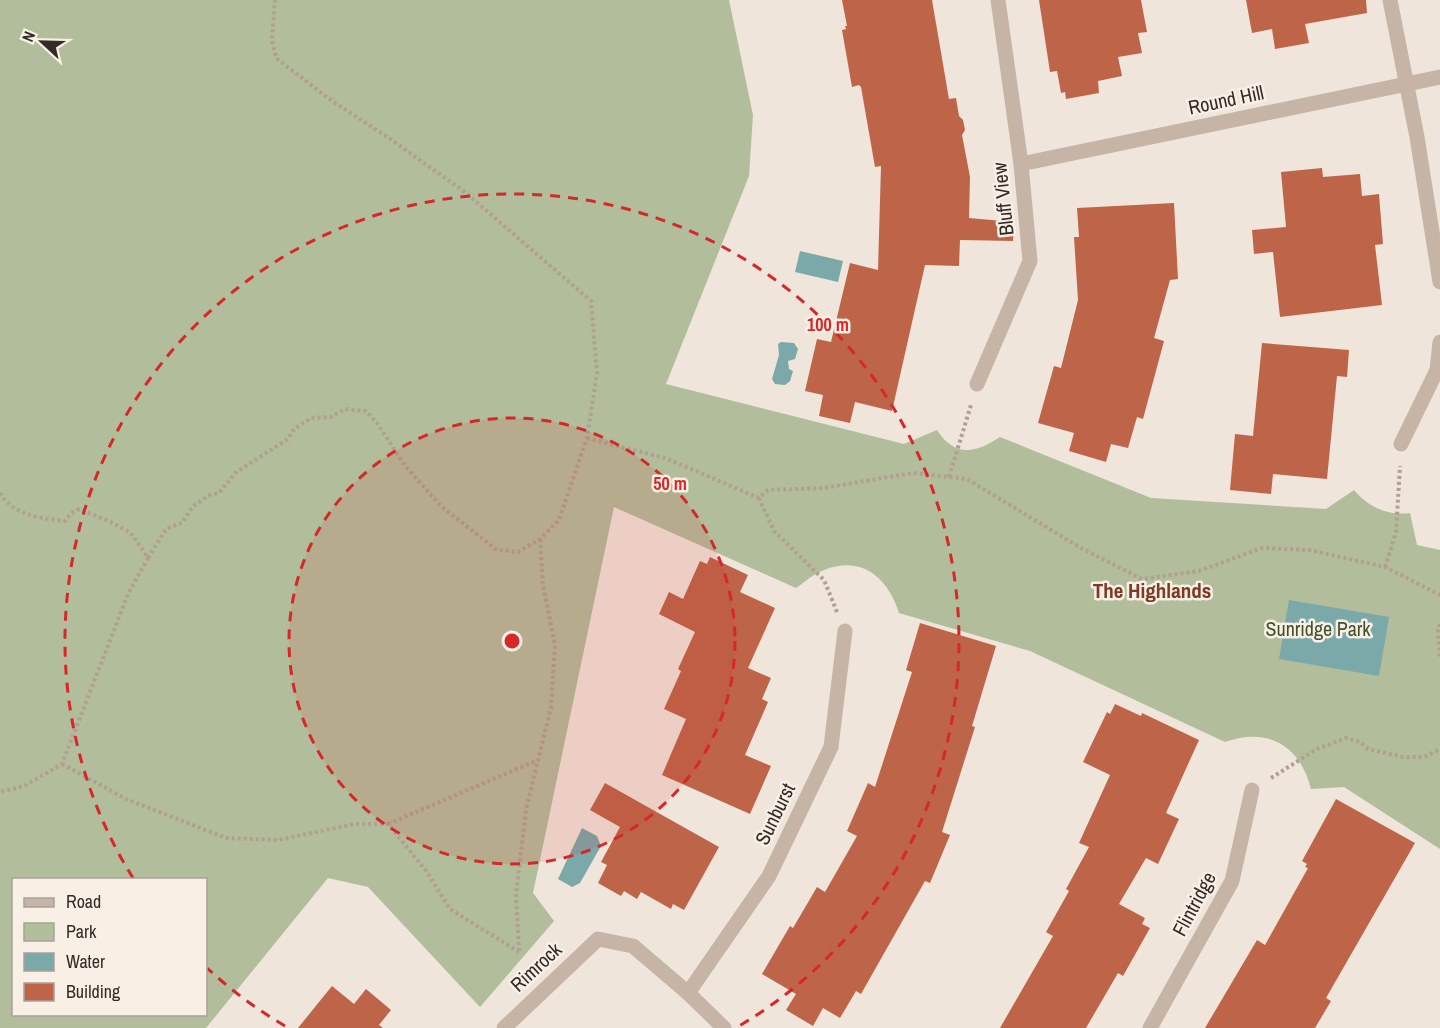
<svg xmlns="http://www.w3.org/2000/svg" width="1440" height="1028" font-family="'Archivo Narrow',sans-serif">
<rect width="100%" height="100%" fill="#efe5da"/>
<path fill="#b2bd9b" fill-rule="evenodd" d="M0,0H729L753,115L749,176L666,384L904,444L937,430C955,458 976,453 1000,437L1151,498L1326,509L1354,490C1368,507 1388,516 1410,513L1417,545L1440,550V849L1344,787L1311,789C1300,745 1268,727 1225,742L1030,651L899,613C888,578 862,555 824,570C813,574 805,582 796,588L614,507L533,893L554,921L480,1007L368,887L328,878L206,1028H0ZM14,880H206V1014H14Z"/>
<g fill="#7ba9aa">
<polygon points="800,251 843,261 838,282 795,272"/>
<polygon points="781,342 794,343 798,349 795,359 788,361 789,369 793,371 790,381 785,385 775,384 772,379 779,355 778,344"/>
<polygon points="1289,600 1389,617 1379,676 1279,659"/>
<polygon points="582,828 597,836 601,846 580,883 572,887 558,879"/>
</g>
<g fill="#be6549">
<polygon points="842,0 932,0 949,99 956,98 959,116 963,120 965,130 962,135 970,177 969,218 1014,222 1013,241 960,240 959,266 925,265 892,411 855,402 850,423 819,416 823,395 805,391 817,339 831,342 850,263 878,270 881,166 875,167 861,87 859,85 852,87 842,30 846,29 845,26 847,26"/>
<polygon points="1039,0 1141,0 1147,32 1138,33 1142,53 1118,57 1122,76 1098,81 1099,93 1066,99 1065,92 1061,93 1057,71 1050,72"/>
<polygon points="1246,0 1366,0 1367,13 1305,24 1309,43 1275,49 1272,29 1252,33"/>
<polygon points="1322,168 1323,177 1360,174 1362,196 1379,194 1383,244 1375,245 1382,305 1280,317 1273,252 1254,254 1252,230 1286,227 1281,172"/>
<polygon points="1174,203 1178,279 1170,280 1154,338 1164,341 1143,419 1137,417 1128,448 1111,444 1106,462 1069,451 1074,433 1038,423 1054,366 1061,368 1078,300 1074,237 1079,237 1077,208"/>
<polygon points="1262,343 1349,350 1347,377 1337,376 1327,479 1273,474 1271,494 1230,490 1235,434 1253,436"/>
<polygon points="710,557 748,575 740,592 775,608 748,668 771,678 762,699 768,702 745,755 771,766 750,814 662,775 686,719 664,709 681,671 678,669 695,632 659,614 669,592 683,599 700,561 707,564"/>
<polygon points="920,623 996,646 972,726 975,727 942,832 950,835 930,883 925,881 861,994 856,991 840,1018 823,1008 813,1026 786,1010 796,994 762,974 790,926 793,928 817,887 825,892 857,836 847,831 868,783 875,787 912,672 906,670"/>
<polygon points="1115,704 1141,716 1142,713 1199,740 1166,813 1179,819 1158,864 1146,858 1119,904 1145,918 1142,924 1150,928 1123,976 1118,973 1086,1028 1000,1028 1053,936 1046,932 1069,891 1066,889 1089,847 1079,843 1110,775 1083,762 1107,712 1110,714"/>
<polygon points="605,783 719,847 684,910 673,904 671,909 641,892 637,899 624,891 621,896 598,883 607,865 601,862 620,827 590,810"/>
<polygon points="1336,799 1415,843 1326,998 1331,1001 1315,1028 1205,1028 1257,940 1265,945 1308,868 1305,867 1307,864 1302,861"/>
<polygon points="332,986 354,1004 366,989 391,1010 379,1025 383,1028 298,1028"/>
</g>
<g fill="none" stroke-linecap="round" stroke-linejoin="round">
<g stroke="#b29f91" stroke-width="4" stroke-dasharray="3 3" stroke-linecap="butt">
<polyline points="587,438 665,458 759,498"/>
<polyline points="949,477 971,405"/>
<path d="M0,493C13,516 41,518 65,521L70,514L79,509L111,522L131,533L148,558L128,594L62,764L24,786L0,792"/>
<polyline points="148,558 166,529 182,523 193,506 210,495 219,493 235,473 288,439 294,429 311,418 331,417 345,409 366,411 377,423 406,467 442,507 497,550 518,552 540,539 559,520 587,438 597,373 591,301 466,193 392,140 332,101 276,58 272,39 275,0"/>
<polyline points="1385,567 1396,532 1400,466"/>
<polyline points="837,612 824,580 774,531 759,498 768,490 824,488 913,473 967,479 1081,548 1142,579 1199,571 1262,548 1309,550 1385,567 1440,595"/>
<polyline points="1440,624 1438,630 1440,657"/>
<polyline points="62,764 126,799 226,838 278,840 355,824 388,824 427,872 450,909 519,952"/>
<polyline points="1271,778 1317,749 1346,738 1360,742 1368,749 1403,757 1424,757 1440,749"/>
<polyline points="388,824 538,760 551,708 555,645 543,585 540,539"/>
<polyline points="519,951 516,894 526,810 538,760"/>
</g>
<g stroke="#c6b5a7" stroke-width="15">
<polyline points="1390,0 1417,137 1440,282"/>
<polyline points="1021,164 1440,77"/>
<polyline points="977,384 1030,261 1021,164 998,0"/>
<polyline points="1401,444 1437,370 1440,342"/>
<polyline points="688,993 769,876 831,747 845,631"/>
<polyline points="504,1028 598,939 633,946 688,993 724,1028"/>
<polyline points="1150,1028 1232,881 1252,790"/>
</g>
</g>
<circle cx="512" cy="641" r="223" fill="#d62828" fill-opacity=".12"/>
<g fill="none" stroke="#d62828" stroke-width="3" stroke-dasharray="10 8">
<circle cx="512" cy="641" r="223"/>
<path d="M285 1026A447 447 0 0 1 207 968M133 878A447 447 0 1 1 739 1026"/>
</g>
<g text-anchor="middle" stroke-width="5" stroke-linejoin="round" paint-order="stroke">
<g font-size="20" fill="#332b27" stroke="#f8efe5">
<text transform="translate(1226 100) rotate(-12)" y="7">Round Hill</text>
<text transform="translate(1003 199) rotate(-96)" y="7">Bluff View</text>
<text transform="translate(775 814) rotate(-64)" y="7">Sunburst</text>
<text transform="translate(1194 904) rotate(-62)" y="7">Flintridge</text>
<text transform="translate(536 967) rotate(-43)" y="7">Rimrock</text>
</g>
<g font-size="20" fill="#43502c" stroke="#f8efe5">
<text x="1318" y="636">Sunridge Park</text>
</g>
<g font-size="21" font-weight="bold" fill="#7d3a25" stroke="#f8efe5">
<text x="1152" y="598">The Highlands</text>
</g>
</g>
<circle cx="512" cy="641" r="9" fill="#d62828" stroke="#f8efe5" stroke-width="3"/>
<g font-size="18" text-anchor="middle" font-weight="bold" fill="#d62828" stroke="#f8efe5" stroke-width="5" stroke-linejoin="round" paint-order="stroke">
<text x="828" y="331">100 m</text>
<text x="670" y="490">50 m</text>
</g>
<rect x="12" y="878" width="195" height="138" fill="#f8efe5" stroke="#a9a199" stroke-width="1.5"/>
<rect x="24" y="898" width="30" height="9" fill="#c6b5a7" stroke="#a9a199" stroke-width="1.5"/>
<text x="66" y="908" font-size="18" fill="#332b27">Road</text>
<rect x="24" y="923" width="30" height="18" fill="#b2bd9b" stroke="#a9a199" stroke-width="1.5"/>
<text x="66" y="938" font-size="18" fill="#332b27">Park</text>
<rect x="24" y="953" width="30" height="18" fill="#7ba9aa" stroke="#a9a199" stroke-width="1.5"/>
<text x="66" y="968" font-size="18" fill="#332b27">Water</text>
<rect x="24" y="983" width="30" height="18" fill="#be6549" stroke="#a9a199" stroke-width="1.5"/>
<text x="66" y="998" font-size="18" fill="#332b27">Building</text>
<g transform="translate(42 42) rotate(292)" stroke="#f8efe5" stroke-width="4.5" paint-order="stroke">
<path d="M0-4.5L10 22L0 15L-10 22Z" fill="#332b27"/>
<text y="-9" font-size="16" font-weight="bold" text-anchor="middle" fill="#332b27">N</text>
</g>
</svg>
